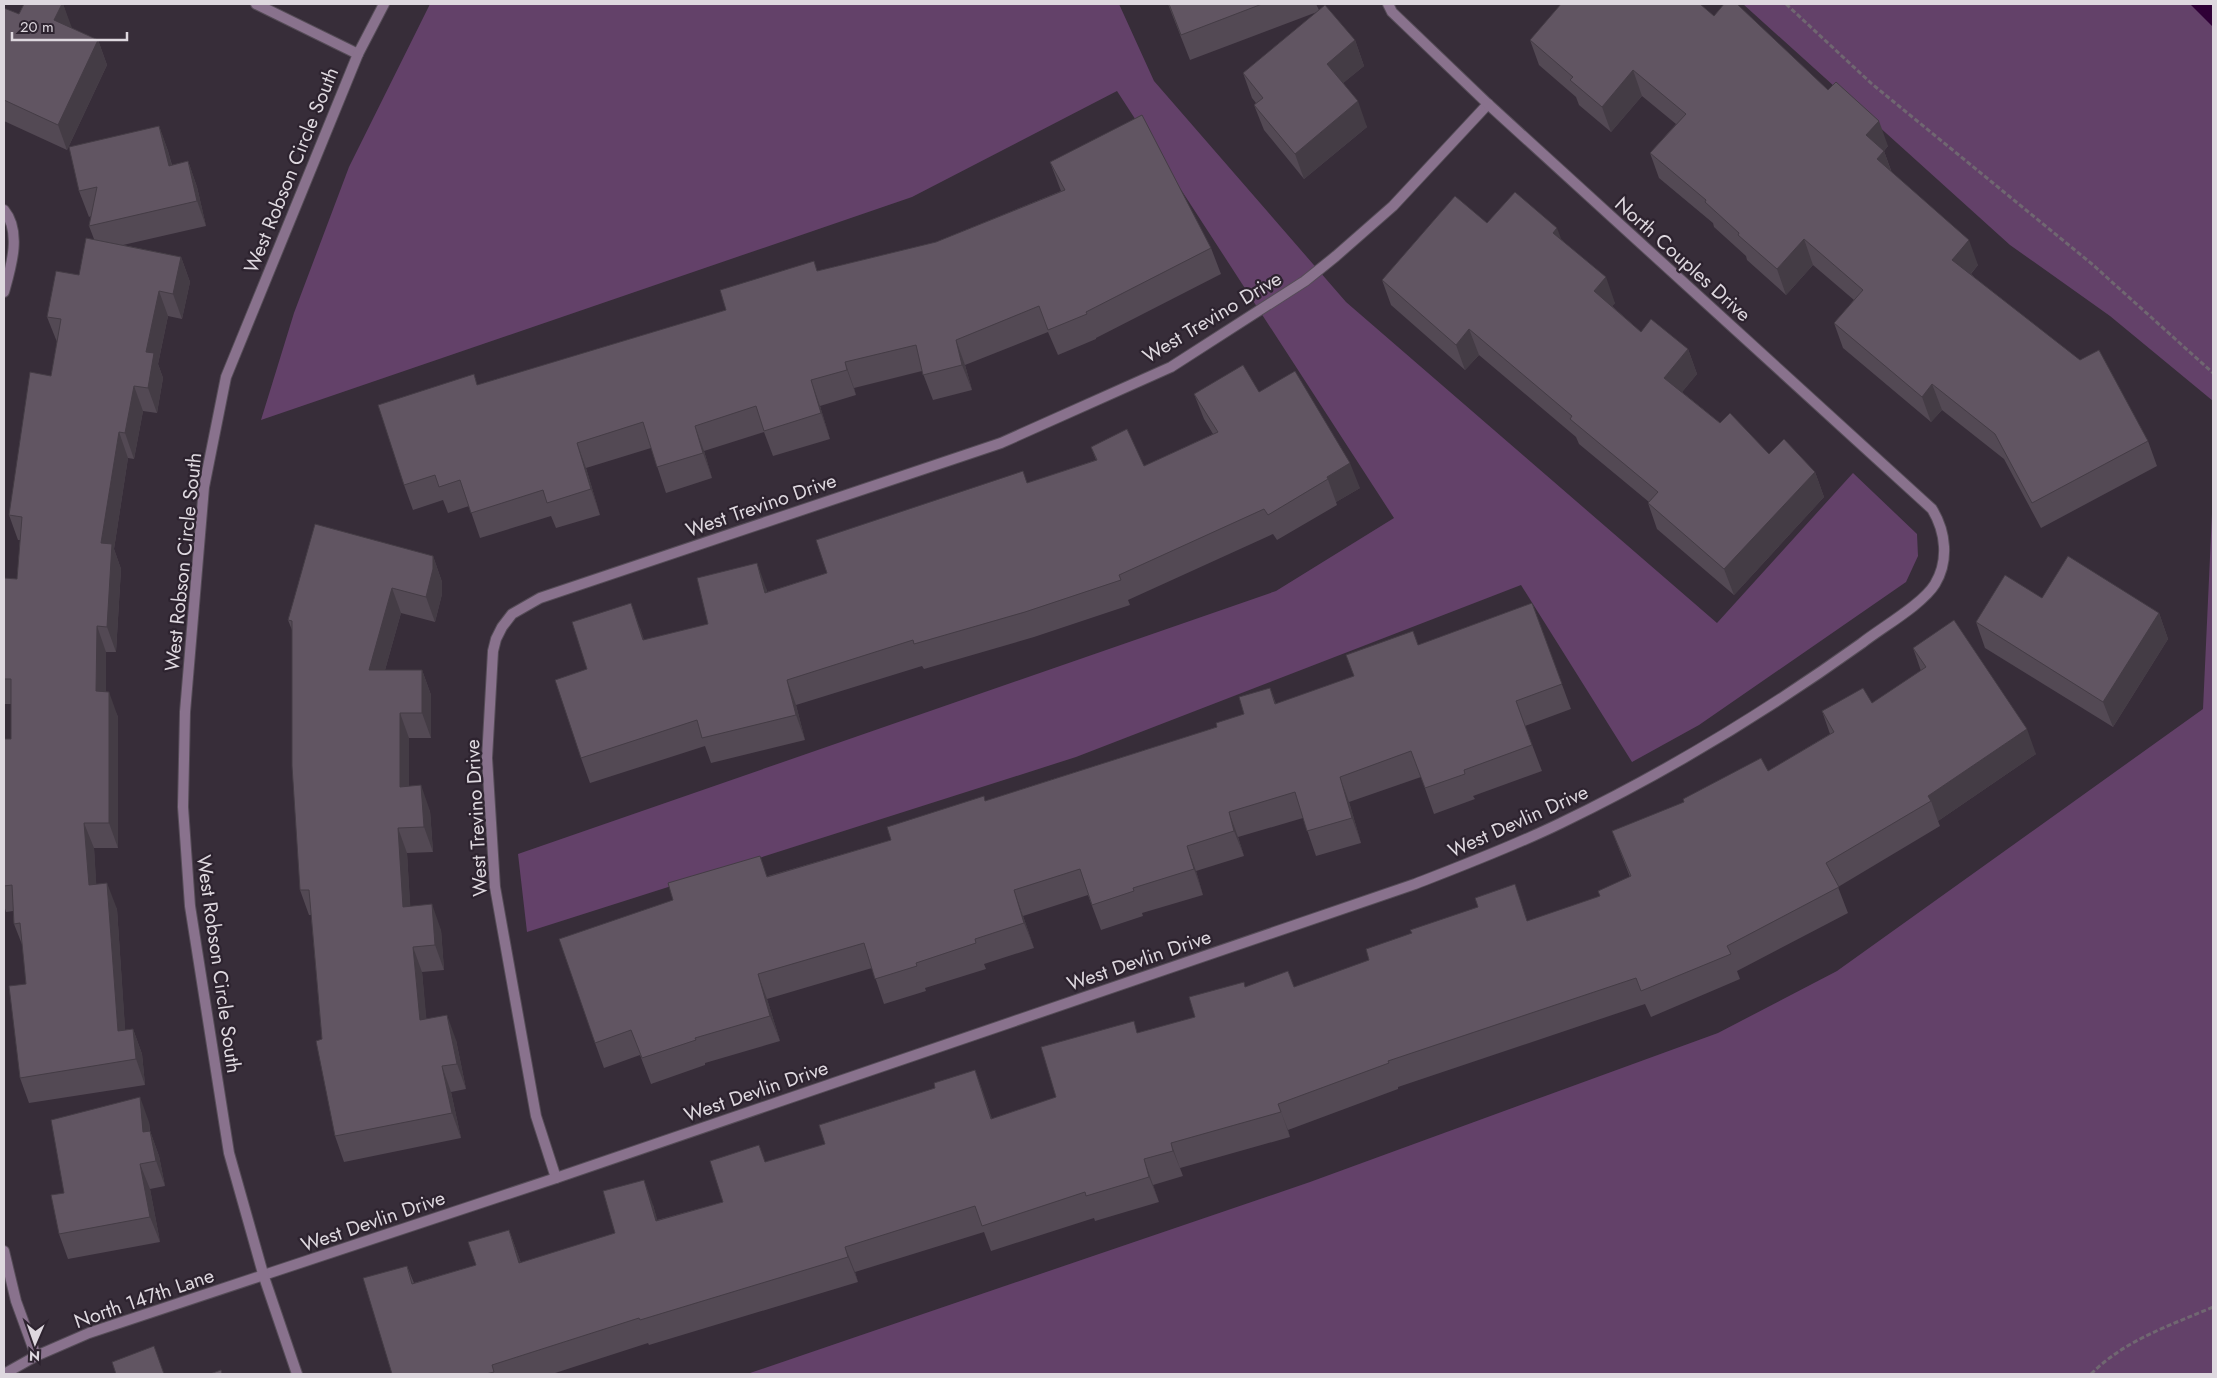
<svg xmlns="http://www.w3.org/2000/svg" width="2217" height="1378" font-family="Jost,sans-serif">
<rect width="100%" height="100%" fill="#372d39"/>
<g fill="#634169">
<polygon points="430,4 1119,4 1154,81 1346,302 1717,623 1853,473 1917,534 1918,556 1906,582 1699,725 1632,762 1521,585 1076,757 527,932 518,854 1276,591 1394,518 1117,91 912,197 261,420 294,313 349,167"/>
<polygon points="1743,4 2213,4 2213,401 2110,316 2010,245"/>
<polygon points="2213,492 2213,1374 747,1374 1310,1182 1718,1033 1837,971 2203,709"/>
</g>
<polygon fill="#2f0036" points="2190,4 2213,4 2213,27"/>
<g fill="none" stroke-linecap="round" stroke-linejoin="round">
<g stroke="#554c57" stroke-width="12">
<g id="minor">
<polyline points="256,4 358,54"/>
<path d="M4,210C22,232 11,267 4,292"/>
<polyline points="556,1178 536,1116 495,887 487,758 493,651 496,639 502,627 512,614 540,598 1001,443 1171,367 1305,281 1336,256 1393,206 1488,104"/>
<polyline points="4,1251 16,1301 36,1356"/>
<path d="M4,1374L36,1356L89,1333L556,1178L1415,884C1464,865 1514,846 1561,823C1667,772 1767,711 1862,643C1881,628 1923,604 1935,584C1949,561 1946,532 1932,509L1488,104L1392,12L1388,4"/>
</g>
</g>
<g stroke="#554c57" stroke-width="12">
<polyline id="tertiary" points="297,1374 264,1277 229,1153 190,906 183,807 185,712 204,487 226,377 358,54 384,4"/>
</g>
<g stroke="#706771" stroke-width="3" stroke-dasharray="5 2.5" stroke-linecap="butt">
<polyline points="1786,4 1872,84 2092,264 2213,373"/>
<path d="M2091,1374C2125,1340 2169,1326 2213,1307"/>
</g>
<use href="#minor" stroke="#89728d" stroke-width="10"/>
<use href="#tertiary" stroke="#89728d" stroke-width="10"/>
</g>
<g fill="#534954">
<polygon points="24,4 63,4 71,28 98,40 107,65 67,150 4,121 4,8 19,14"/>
<polygon points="1168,4 1316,4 1319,10 1355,40 1364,66 1343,83 1367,127 1304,179 1264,130 1254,105 1256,103 1252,98 1243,73 1317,12 1190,60"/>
<polygon points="1714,16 1828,90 1888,146 1884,151 1892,173 1978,265 1971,274 2148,441 2157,466 2041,528 2004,459 1942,410 1931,422 1843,348 1834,323 1854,300 1813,265 1786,295 1747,260 1746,256 1714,227 1713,223 1659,178 1650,153 1676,124 1642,96 1611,132 1579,105 1576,97 1539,65 1530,40"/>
<polygon points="159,126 168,151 172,165 188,161 197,187 206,226 123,245 181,257 190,282 182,319 168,316 158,364 163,378 157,413 143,411 134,459 128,458 114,549 121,569 116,652 106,652 106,692 118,717 118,848 94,848 96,884 117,909 125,1030 133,1029 142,1054 145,1085 29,1103 20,1078 26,984 23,947 14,924 13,911 6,912 4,905 4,739 11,739 11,704 4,704 4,578 17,579 20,540 18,540 9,515 51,376 57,342 47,317 79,275 94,239 89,226 91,216 89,217 79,191"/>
<polygon points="1050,162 1211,248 1221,274 1096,338 1096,339 1058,355 1048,332 965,365 972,390 933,400 922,371 854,388 856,395 820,406 830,439 773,456 764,432 704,451 712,478 666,493 651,448 586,468 600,515 556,528 551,516 480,538 469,506 448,513 443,500 413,510 404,485 474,374 477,385 726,310 817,271 936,242 1061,191"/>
<polygon points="1487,223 1562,240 1615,303 1612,306 1641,332 1688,349 1697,374 1682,392 1720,423 1769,454 1815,472 1824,497 1734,595 1657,529 1648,503 1649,502 1579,444 1576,437 1479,355 1465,370 1391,305 1382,280"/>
<polygon points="1259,392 1360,488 1336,502 1337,505 1277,540 1273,534 1128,600 1130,605 1034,637 924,669 922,666 796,705 805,740 711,763 705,746 590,783 581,758 587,669 640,628 644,640 708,624 766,588 767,592 827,573 1027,483 1096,460 1091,447 1144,466 1213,434 1204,419 1194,394"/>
<polygon points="433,556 442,582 442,594 435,622 401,613 385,670 422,670 431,695 431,738 409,738 409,786 430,811 433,852 407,853 410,906 441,930 444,970 422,972 426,1019 456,1040 466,1089 451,1092 461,1138 344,1162 335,1136 322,1039 311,915 309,915 300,890 292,630 288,620"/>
<polygon points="2042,598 2159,613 2168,639 2113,727 1985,648 1976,622"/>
<polygon points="1532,603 1571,709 1525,726 1542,771 1473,796 1475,799 1434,814 1421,777 1349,802 1361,843 1316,856 1303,818 1238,837 1244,856 1196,871 1203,895 1142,913 1143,916 1101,930 1088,895 1023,916 1034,948 984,964 986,969 925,988 926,991 884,1004 872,968 767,999 780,1041 705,1063 705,1065 651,1084 640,1055 604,1068 595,1043 673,900 768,876 891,840 985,801 1217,727 1244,714 1270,688 1276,704 1354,676 1418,645"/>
<polygon points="1913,648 2036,754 1938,821 1940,826 1838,887 1848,913 1737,971 1740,979 1651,1017 1645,1004 1398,1087 1398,1089 1288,1130 1290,1137 1180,1168 1183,1176 1153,1185 1159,1202 1095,1221 1094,1218 991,1251 984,1232 855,1272 858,1282 649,1345 648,1343 552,1374 392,1374 407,1266 414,1283 476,1265 509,1230 521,1263 615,1233 653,1205 657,1220 723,1202 766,1162 825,1144 935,1088 975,1070 992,1119 1056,1097 1138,1033 1195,1017 1245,987 1294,987 1528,921 1600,896 1630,877 1612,831 1768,771 1830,734 1822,711 1872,703 1921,671"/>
<polygon points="149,1122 150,1131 159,1156 165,1186 150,1189 160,1242 68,1259 59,1234 64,1193"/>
</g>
<g fill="#443c45">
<polygon points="62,4 63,4 72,28 63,45 54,20"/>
<polygon points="98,40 107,65 67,150 58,125"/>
<polygon points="1355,40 1364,66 1336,89 1327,64"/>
<polygon points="1633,70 1642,96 1611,132 1602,107"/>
<polygon points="1358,101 1367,127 1304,179 1295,154"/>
<polygon points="1879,121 1888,146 1876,160 1866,135"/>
<polygon points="159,126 168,151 178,191 169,166"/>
<polygon points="1884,151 1893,177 1877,159"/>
<polygon points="188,161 197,187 206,226 197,201"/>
<polygon points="1557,228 1567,254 1553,233"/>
<polygon points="1804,239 1813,265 1786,295 1777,269"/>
<polygon points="1969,240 1978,265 1961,285 1952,260"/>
<polygon points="181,257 190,282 182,319 173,294"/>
<polygon points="1606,277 1615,303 1603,316 1594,291"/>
<polygon points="159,291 168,316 158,364 163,378 157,413 148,388 146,352"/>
<polygon points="1469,329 1479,355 1465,370 1456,345"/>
<polygon points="956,340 965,365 972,390 962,365"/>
<polygon points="1688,349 1697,374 1673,403 1664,378"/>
<polygon points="845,362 854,388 856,395 847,370"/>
<polygon points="811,380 820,406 830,439 821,413"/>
<polygon points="1932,384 1942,410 1931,422 1922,397"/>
<polygon points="134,386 143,411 134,459 125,433"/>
<polygon points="695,426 704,451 712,478 703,453"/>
<polygon points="119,432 128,458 114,549 121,569 116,652 107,627 101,543"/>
<polygon points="577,443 586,468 600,515 591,489"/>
<polygon points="1350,463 1360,488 1336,502 1327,477"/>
<polygon points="1815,472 1824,497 1734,595 1724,569"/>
<polygon points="433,556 442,582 442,594 435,622 426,597"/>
<polygon points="757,563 766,588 774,618 765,593"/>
<polygon points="392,588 401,613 378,695 369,670"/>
<polygon points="631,603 640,628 652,665 643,640"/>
<polygon points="2159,613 2168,639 2113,727 2103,702"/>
<polygon points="97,626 106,652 106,717 96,691"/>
<polygon points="422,670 431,695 431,738 422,713"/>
<polygon points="787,680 796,705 805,740 796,715"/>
<polygon points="109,692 118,717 118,848 109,823"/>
<polygon points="400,713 409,738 409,812 400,787"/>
<polygon points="2027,729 2036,754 1938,821 1931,801 1928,796"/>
<polygon points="1340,777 1349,802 1361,843 1352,818"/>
<polygon points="421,785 430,811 433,852 424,827"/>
<polygon points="1229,812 1238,837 1244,856 1234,831"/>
<polygon points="84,823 94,848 98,910 89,885"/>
<polygon points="398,828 407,853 412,932 403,907"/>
<polygon points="1187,846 1196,871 1203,895 1194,869"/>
<polygon points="107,883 117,909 127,1056 118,1031"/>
<polygon points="1014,890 1023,916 1034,948 1024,923"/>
<polygon points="432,904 441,930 444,970 435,945"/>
<polygon points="413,947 422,972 429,1045 420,1020"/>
<polygon points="758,974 767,999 780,1041 770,1016"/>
<polygon points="447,1015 456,1040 466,1089 457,1064"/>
<polygon points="133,1029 142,1054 145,1085 136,1059"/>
<polygon points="442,1066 451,1092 461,1138 452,1113"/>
<polygon points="975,1070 984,1095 1000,1144 991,1119"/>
<polygon points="140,1097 149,1122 152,1158 143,1132"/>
<polygon points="1278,1104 1288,1130 1290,1137 1281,1112"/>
<polygon points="150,1131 159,1156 165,1186 156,1161"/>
<polygon points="1171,1143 1180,1168 1183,1176 1173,1151"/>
<polygon points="1144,1159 1153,1185 1159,1202 1149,1177"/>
<polygon points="140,1164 150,1189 160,1242 150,1217"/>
<polygon points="644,1180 653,1205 665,1246 656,1221"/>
<polygon points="509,1230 518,1255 529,1289 519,1263"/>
<polygon points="845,1247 855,1272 858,1282 848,1257"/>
</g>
<g fill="#615562" stroke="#443c45">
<polygon points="24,4 62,4 54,20 98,40 58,125 4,100 4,8 19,14"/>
<polygon points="1169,4 1262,4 1181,35"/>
<polygon points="1561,4 1700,4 1714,16 1724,4 1737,4 1828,90 1836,82 1879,121 1866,135 1884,151 1877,159 1969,240 1952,260 2080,360 2099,350 2148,441 2032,503 1995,434 1932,384 1922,397 1834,323 1863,290 1804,239 1777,269 1738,235 1739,233 1705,202 1706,200 1650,153 1686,114 1633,70 1602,107 1570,80 1573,77 1530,40"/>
<polygon points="1325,5 1355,40 1327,64 1358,101 1295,154 1254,105 1263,98 1243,73"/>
<polygon points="1142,115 1211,248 1086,312 1087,314 1048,330 1039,306 956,340 962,365 923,375 916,345 845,362 847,370 811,380 821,413 764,431 756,406 695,426 703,453 657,467 643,422 577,443 591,489 547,503 543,490 471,513 460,480 439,487 435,475 404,485 378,405 474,374 477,385 726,310 720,290 814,261 817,271 936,242 1065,190 1050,162"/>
<polygon points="159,126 169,166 188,161 197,201 89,226 97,187 79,191 69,147"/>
<polygon points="1515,192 1557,228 1553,233 1606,277 1594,291 1641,332 1651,319 1688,349 1664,378 1720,423 1730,413 1769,454 1784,439 1815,472 1724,569 1648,503 1658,492 1570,419 1572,416 1469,329 1456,345 1382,280 1455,196 1487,223"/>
<polygon points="86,238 181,257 173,294 159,291 146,352 154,353 148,388 134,386 125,433 119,432 101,543 112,544 107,627 97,626 96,691 109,692 109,823 84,823 89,885 107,883 118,1031 133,1029 136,1059 20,1078 9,986 26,984 20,923 14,924 12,885 4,886 4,739 11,739 11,679 4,679 4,578 17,579 22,517 9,515 30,372 51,376 61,319 47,317 56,271 79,275"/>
<polygon points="1243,365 1259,392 1295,371 1350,463 1327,477 1328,479 1268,515 1264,509 1119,575 1121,580 1025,612 914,644 913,640 787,680 796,715 702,738 697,720 581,758 555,680 587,669 572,622 631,603 643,640 708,624 697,578 757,563 765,593 827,573 816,540 1023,471 1027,483 1097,460 1091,447 1127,429 1144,466 1218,432 1194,394"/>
<polygon points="315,524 433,556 433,569 426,597 392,588 369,670 422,670 422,713 400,713 400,787 421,785 424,827 398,828 403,907 432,904 435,945 413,947 420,1020 447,1015 457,1064 442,1066 452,1113 335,1136 316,1041 322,1039 309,890 300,890 292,766 292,621 288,620"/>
<polygon points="2068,556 2159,613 2103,702 1976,622 2005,575 2042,598"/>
<polygon points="1532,603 1562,684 1516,701 1532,745 1464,770 1465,774 1425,788 1411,751 1340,777 1352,818 1307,831 1295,792 1229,812 1234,831 1187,846 1194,869 1133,888 1134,891 1092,905 1080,869 1014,890 1024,923 975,939 976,943 916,963 917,966 875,979 864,943 758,974 770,1016 695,1038 696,1040 642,1058 631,1030 595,1043 559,939 673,900 668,883 760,856 767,877 891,840 887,827 984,796 985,801 1217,727 1216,723 1244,714 1239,697 1270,688 1275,704 1354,676 1346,655 1413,631 1418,645"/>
<polygon points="1954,620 2027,729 1928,796 1931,801 1826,863 1839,887 1727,946 1731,954 1641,991 1636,978 1388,1061 1389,1063 1278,1104 1281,1112 1171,1143 1173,1151 1144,1159 1149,1177 1086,1196 1085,1192 982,1226 975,1206 845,1247 848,1257 640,1320 639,1318 492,1365 494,1372 486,1374 392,1374 363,1278 407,1266 412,1284 476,1265 468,1242 509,1230 519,1263 615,1233 603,1191 644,1180 656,1221 723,1202 710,1161 759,1145 765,1162 825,1144 819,1125 935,1088 934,1083 975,1070 991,1119 1056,1097 1041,1047 1134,1021 1137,1033 1195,1017 1189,997 1244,982 1245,987 1288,971 1294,987 1369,960 1366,949 1412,933 1410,930 1478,907 1475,898 1515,884 1527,921 1600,896 1598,891 1631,876 1612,831 1684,802 1683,799 1761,758 1768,771 1834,732 1822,711 1863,688 1872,703 1926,667 1913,648"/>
<polygon points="140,1097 143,1132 150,1131 156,1161 140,1164 150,1217 59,1234 51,1195 64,1193 51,1120"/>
<polygon points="154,1346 164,1374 116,1374 112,1362"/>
<polygon points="221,1370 222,1374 210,1374"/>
</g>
<g text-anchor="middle" stroke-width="4.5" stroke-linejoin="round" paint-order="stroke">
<g font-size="20" fill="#ded8df" stroke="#2d232f">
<text transform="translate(291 170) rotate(-68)" y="7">West Robson Circle South</text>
<text transform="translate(1683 259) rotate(42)" y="7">North Couples Drive</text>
<text transform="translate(1212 317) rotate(-31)" y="7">West Trevino Drive</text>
<text transform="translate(761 505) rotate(-19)" y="7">West Trevino Drive</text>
<text transform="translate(183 562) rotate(-84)" y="7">West Robson Circle South</text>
<text transform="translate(476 818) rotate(-93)" y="7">West Trevino Drive</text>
<text transform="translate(1518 821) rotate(-24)" y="7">West Devlin Drive</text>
<text transform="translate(1139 960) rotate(-19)" y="7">West Devlin Drive</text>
<text transform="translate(219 964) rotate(82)" y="7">West Robson Circle South</text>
<text transform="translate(756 1091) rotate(-19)" y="7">West Devlin Drive</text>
<text transform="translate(373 1221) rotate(-19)" y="7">West Devlin Drive</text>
<text transform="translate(144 1298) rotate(-19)" y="7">North 147th Lane</text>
</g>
</g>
<rect width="2217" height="1378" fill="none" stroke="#ded8df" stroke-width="10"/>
<g transform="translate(35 1343) rotate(182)" stroke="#2d232f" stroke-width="4" paint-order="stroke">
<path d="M0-4L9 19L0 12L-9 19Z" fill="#ded8df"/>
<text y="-8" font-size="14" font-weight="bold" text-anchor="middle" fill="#ded8df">N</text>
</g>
<path d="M12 32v8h115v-8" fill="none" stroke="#ded8df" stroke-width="2.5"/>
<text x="20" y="32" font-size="15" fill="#ded8df" stroke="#2d232f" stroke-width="4" paint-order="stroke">20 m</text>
</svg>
